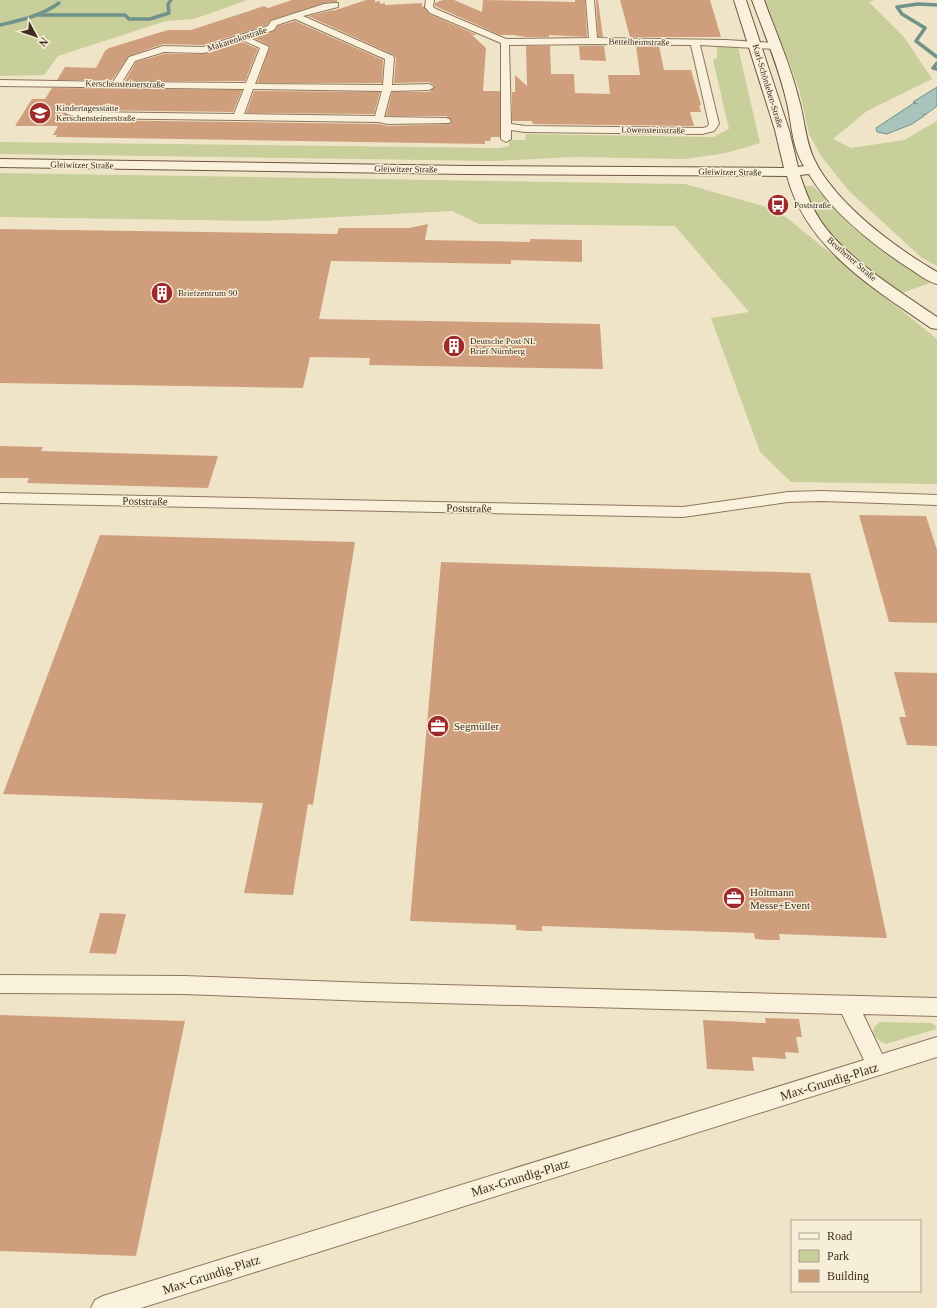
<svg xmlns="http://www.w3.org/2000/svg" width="937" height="1308" font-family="'Times New Roman',serif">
<rect width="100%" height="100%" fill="#f0e4c8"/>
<g fill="#c9cf9b">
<polygon points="0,0 248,0 194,19 166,21 58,56 44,75 0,76"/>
<polygon points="765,0 876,0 869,2 904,37 932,79 867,111 833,139 851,148 904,140 937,121 937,266 922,258 849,191 821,156 809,134 799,89"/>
<polygon points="717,47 738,47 760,143 726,153 686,159 575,157 495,161 0,154 0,142 500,148 509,146 509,140 525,140 526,134 713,137 729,129 713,60 717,58"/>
<polygon points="0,173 685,184 777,210 937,339 937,484 791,482 760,452 711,318 749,312 675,226 479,224 452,211 263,221 0,217"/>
<path d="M803,186H813L853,228L933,282L902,293C870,269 833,245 812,209C808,202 806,194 803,186Z"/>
<polygon points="880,1022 931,1023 935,1025 937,1029 886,1044 881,1042 873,1035 874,1027"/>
</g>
<polygon fill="#a9c4bc" stroke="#6f938a" points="937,87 937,106 925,115 923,114 924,116 912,124 887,134 877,132 876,128 914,103 917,104 913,102"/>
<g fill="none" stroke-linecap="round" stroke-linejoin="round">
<g stroke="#6f938a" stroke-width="3.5">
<polyline points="937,5 918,4 897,7 902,14 925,28 916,41 937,57"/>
<polyline points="39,15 125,15 129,19 150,19 169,13 168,4 171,0"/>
<path d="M0,25C21,20 41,16 59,3"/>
<polyline points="937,63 933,68 937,69"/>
</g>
</g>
<g fill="#cf9f7d">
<polygon points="292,0 337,0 337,2 324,3 271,20 267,25 203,45 163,44 129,56 112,80 57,80 65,67 96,68 105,51 109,48 168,30 191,30 264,6 268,8"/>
<polygon points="366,0 375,0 375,2 380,1 380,4 385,3 385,5 422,3 422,7 424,6 429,14 477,35 472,35 486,48 483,91 500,91 500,137 491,137 490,141 485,141 485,144 56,137 57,135 53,135 58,126 15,126 32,99 45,99 52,88 242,90 233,112 82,110 70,108 64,112 67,115 82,120 379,124 388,126 450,124 452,120 446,116 386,116 392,92 429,92 435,86 429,82 394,83 396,58 394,55 308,16 334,10 333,11"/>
<polygon points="443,0 454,0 482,12 483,0 575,2 575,0 585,0 587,37 549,35 549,37 526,37 513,35 500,35 435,6 435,3"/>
<polygon points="596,0 598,0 603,37 598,37"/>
<polygon points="620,0 710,0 721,37 630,37"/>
<polygon points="295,21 383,60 382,83 257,83 270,46 254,38 274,31 278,26"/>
<polygon points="242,42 258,49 245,81 125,81 136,62 164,54 204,54"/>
<polygon points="526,46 550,46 551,74 574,74 575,93 610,94 608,75 640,75 636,46 659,46 664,70 691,70 701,105 699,105 701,112 690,112 694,126 533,124 532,121 512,121 512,92 515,92 515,75 527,86"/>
<polygon points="579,46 604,46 606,61 580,60"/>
<polygon points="254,91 380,92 374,114 246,113"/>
<polygon points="428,224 425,240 530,242 530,239 582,240 582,262 511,260 511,264 331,261 319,319 600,324 603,369 369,365 370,358 310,357 303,388 0,383 0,229 337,234 339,228 409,228"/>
<polygon points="0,446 43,447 41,451 218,456 208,488 27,483 29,478 0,478"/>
<polygon points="859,515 926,516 937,550 937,623 889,622"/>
<polygon points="100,535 355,542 313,805 308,804 293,895 244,893 263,803 3,794"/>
<polygon points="441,562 810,573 887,938 779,934 780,940 767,940 755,939 754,933 542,926 542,931 530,931 516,930 516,925 410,921"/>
<polygon points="894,672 937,673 937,746 907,745 899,717 906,717"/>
<polygon points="100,913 126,914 116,954 89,953"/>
<polygon points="0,1015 185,1021 136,1256 0,1251"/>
<polygon points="765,1018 799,1019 802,1037 796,1037 799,1053 785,1052 786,1059 752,1057 754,1071 707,1069 703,1020 766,1023"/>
</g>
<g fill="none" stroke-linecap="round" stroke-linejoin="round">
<g stroke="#8d765c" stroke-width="2">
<g id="street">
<path d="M426,0H434L433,7L436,9L506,39L589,38L586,0H594L597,38L726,40L774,43L778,46L774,49L700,45L719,124L714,131L702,134L525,132L511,130V139L506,142L501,139V43L430,13L425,7ZM593,44L691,45L709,124L707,127L702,128L525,126L511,124L509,45Z"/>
<path d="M335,3H338V7L303,16L393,56L394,58L392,85L429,84L434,87L429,90L391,91L384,117L446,118L449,119L451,121L449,123L388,124L379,122L82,118L67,114L65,112L70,109L82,112L234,114L244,89L0,86V80L113,82L129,57L163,46L203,47L268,26L271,21L324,4ZM295,19L385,59L383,85L255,84L269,47L250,38L274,30L277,25ZM242,40L260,48L246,83L122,82L135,61L164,52L204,53ZM253,89L382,91L375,116L244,114Z"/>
<polygon points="822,491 937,495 937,505 822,501 788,502 683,517 0,503 0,493 683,507 788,492"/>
<polygon points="0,975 184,976 368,983 937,998 937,1016 863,1014 882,1054 937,1037 937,1057 141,1308 91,1308 95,1300 103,1296 864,1060 842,1014 368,1001 184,994 0,993"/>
</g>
</g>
<g stroke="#6f573f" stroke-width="2">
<path id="secondary" d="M734,0H746L789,130L798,167L804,166C791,146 792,121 786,99C778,65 764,33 752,0H764C776,33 791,66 799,100C805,120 805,142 815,161C837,205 896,248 937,272V284C926,281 917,273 907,267C871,243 831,212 809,174L800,175C805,191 811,206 820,220C845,258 899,291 937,317V329L931,328C873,288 806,248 787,176L466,174L0,167V159L466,166L784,168L775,130Z"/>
</g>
<use href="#street" fill="#faf1dc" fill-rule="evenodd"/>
<use href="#secondary" fill="#faf1dc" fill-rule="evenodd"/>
</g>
<defs>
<g id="school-disc" transform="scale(1.15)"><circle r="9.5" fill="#9e2a2b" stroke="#f7eed8"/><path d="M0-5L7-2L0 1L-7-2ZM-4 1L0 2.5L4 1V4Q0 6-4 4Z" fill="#fff"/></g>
<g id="bus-disc" transform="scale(1.15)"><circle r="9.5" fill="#9e2a2b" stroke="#f7eed8"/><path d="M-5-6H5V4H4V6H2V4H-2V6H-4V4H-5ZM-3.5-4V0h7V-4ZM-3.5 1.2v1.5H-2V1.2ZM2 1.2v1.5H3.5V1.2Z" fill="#fff"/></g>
<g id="building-disc" transform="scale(1.15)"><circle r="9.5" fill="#9e2a2b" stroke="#f7eed8"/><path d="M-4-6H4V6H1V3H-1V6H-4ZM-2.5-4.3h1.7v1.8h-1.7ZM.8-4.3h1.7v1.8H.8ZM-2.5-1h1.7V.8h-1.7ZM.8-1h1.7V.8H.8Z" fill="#fff"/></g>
<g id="office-disc" transform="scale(1.15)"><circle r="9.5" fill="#9e2a2b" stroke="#f7eed8"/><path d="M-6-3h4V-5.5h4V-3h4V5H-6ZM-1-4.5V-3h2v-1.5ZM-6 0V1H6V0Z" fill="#fff"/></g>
</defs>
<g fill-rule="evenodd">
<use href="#school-disc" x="40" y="113"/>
<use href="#bus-disc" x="778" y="205"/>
<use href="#building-disc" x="162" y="293"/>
<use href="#building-disc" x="454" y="346"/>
<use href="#office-disc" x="438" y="726"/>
<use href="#office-disc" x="734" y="898"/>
</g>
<g text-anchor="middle" stroke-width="3" stroke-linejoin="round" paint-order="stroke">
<g font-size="9" fill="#3d2e20" stroke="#f7eed8">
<text transform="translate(237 39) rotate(-18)" y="3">Makarenkostraße</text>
<text transform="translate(639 42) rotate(1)" y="3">Bettelheimstraße</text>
<text transform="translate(125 84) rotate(1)" y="3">Kerschensteinerstraße</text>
<text transform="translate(768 86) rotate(73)" y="3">Karl-Schönleben-Straße</text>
<text transform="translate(653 130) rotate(1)" y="3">Löwensteinstraße</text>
<text transform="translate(82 165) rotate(1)" y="3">Gleiwitzer Straße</text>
<text transform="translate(406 169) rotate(1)" y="3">Gleiwitzer Straße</text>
<text transform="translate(730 172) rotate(1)" y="3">Gleiwitzer Straße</text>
<text transform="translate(852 259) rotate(41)" y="3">Beuthener Straße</text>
</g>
<g font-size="9" fill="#3d2e20" stroke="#f7eed8" text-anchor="start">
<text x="56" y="111">Kindertagesstätte<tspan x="56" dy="10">Kerschensteinerstraße</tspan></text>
<text x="794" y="208">Poststraße</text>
<text x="178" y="296">Briefzentrum 90</text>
<text x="470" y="344">Deutsche Post NL<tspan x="470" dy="10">Brief Nürnberg</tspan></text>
</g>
<g font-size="11" fill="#3d2e20" stroke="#f7eed8">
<text transform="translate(145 501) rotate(1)" y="4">Poststraße</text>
<text transform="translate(469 508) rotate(1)" y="4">Poststraße</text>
</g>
<g font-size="11" fill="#3d2e20" stroke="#f7eed8" text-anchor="start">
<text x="454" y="730">Segmüller</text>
<text x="750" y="896">Holtmann<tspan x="750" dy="13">Messe+Event</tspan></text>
</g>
<g font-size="13" fill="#3d2e20" stroke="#f7eed8">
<text transform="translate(829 1081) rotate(-17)" y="5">Max-Grundig-Platz</text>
<text transform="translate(520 1177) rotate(-17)" y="5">Max-Grundig-Platz</text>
<text transform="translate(211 1274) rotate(-18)" y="5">Max-Grundig-Platz</text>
</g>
</g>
<rect x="791" y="1220" width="130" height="72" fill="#f7eed8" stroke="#ada18e"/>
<rect x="799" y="1233" width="20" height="6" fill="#faf1dc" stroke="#ada18e"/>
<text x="827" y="1240" font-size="12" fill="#3d2e20">Road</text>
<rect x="799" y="1250" width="20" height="12" fill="#c9cf9b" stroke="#ada18e"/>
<text x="827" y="1260" font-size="12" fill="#3d2e20">Park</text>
<rect x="799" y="1270" width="20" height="12" fill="#cf9f7d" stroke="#ada18e"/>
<text x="827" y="1280" font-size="12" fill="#3d2e20">Building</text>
<g transform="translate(36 36) rotate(130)" stroke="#f7eed8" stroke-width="3" paint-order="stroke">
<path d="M0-3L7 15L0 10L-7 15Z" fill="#3d2e20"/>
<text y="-6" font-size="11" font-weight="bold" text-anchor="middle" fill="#3d2e20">N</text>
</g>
</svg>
